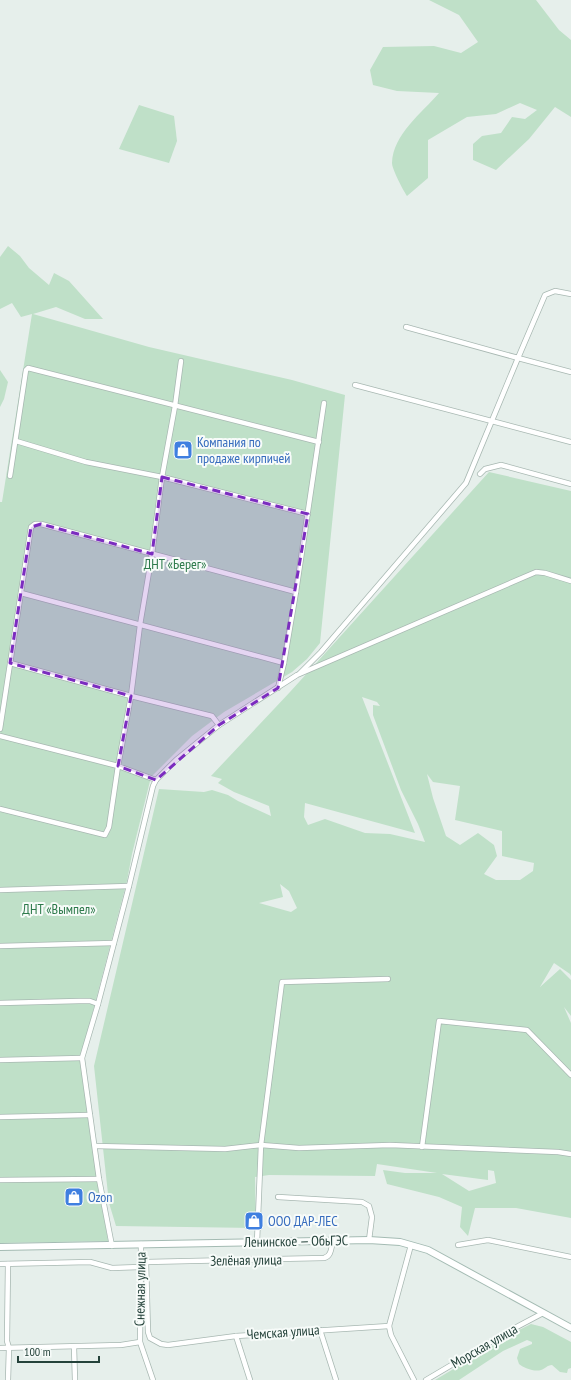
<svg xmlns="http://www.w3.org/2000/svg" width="571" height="1380" font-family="'PT Sans Narrow',sans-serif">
<rect width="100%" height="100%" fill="#e6efeb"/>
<g fill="#bfe0c8" fill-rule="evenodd">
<path d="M429,0H536L559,30L571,40V117L555,107L529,139L496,170L473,160V144L482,136L501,133L512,117L525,119L537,110L520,103L496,114L467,117L428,140V178L407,196C403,190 392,169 392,163C393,134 422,113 439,93L397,91L373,85L370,70L383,47L434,46L461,53L478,42L459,15Z"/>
<polygon points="139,105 174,116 177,141 169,163 119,149"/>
<polygon points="8,246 20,256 29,268 49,285 54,273 69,281 103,319 85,319 56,307 33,314 149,347 292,380 345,395 320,643 307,659 292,672 224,712 192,736 151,777 132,854 127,881 80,1061 108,1241 0,1243 0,502 2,502 32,314 21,317 12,303 0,309 0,257"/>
<polygon points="0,370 8,382 4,399 0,407"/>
<path d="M489,472L571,491V976L570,974L554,963L540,987L560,969L571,980V1016L564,1007L571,1023V1218L516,1208H475L468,1236L460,1227L462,1207L439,1197L387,1184L383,1170L405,1173H437L377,1164L375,1176L269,1175L255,1177L256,1228L116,1226L109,1203L94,1066L159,789L204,792L212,790L228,795L238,801L271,816L269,806L234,792L218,783L222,779L211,776L290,692ZM362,697L377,702L380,706L373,705V715L401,790L418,824L425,842L390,834L365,833L325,819L308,825L304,817L305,803L415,833ZM427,774L433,782L460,786L455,820L502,831V856L534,863L533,871L520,880H496L484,874L497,856L494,845L478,833L460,845L446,836L433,798ZM280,884L289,891L297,908L291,912L259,903L283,897ZM488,1170L494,1171L496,1183L469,1191L442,1174L488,1180Z"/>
<path d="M531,1324L543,1327L571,1342V1368L568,1369L567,1373L560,1372L552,1365C547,1365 545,1369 541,1370C534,1372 524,1368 519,1364L517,1358L520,1349L532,1344V1342L527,1340L503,1351L459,1380H435L519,1330Z"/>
</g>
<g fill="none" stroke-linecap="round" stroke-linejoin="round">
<g stroke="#a8b8b2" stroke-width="6">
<g id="minor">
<polyline points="406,327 518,358 545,295 555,291 571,294"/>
<polyline points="355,385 571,442"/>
<polyline points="16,441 86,462 162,477 308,514"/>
<polyline points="480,474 485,469 501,465 571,484"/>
<polyline points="10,476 26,370 28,368 319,442"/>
<polyline points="21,593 284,663"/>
<polyline points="10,663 131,696 212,716 219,725"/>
<polyline points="300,673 321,652 466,483 518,358 571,372"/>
<polyline points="278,688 284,663 296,592 324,403"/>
<polyline points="0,729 31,527 35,524 41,524 296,592"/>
<polyline points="0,736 118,766 109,827 105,835 0,809"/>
<polyline points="156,780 118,766 131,696 140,625 152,554 162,477 175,406 181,361"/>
<polyline points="0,890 129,886"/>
<polyline points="0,946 114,943"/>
<polyline points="0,1003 79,1001 90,1001 98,1004"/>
<polyline points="0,1060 82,1058"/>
<polyline points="0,1117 90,1115"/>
<polyline points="95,1146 225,1149 261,1145 299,1148 390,1145 558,1152 571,1154"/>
<polyline points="422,1147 439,1021 527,1030 571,1075"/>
<polyline points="0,1180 99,1179"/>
<polyline points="278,1197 362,1202 369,1206 372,1217 369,1240"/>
<polyline points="257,1242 261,1145 282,982 388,979"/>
<polyline points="141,1244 140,1342 153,1380"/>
<polyline points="411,1245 389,1326 391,1335 414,1380"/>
<polyline points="458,1245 488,1240 571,1257"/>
<polyline points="112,1246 99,1179 82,1058 98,1004 129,886 153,786 156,780 176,760 219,725 297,675 536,572 545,573 571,581"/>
<polyline points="140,1255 146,1262 148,1332 150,1338 161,1344 168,1345 236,1336 389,1326"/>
<path d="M146,1262L324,1258C332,1256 331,1247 333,1241"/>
<polyline points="0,1264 90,1262 112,1268 140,1267"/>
<polyline points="320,1330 336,1380"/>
<polyline points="236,1336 250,1380"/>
<polyline points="74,1347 75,1380"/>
<polyline points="0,1348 121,1345 140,1342"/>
<polyline points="8,1380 9,1348 7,1341 8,1264"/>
<polyline points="426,1380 509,1331 543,1313"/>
</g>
</g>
<g stroke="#a4bbb3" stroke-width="8">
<polyline id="secondary" points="0,1247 369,1240 400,1242 428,1250 571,1328"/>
</g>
<use href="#minor" stroke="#fff" stroke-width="4.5"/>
<use href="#secondary" stroke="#fff" stroke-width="6"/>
</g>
<path fill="#7b2cbf" fill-opacity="0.2" stroke="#7b2cbf" stroke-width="3" stroke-dasharray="8 5" stroke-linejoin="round" d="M162,477L308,514L278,688L219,725L156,780L118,766L131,696L10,663L31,527L41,524L152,554Z"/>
<defs>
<g id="shop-square" transform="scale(1)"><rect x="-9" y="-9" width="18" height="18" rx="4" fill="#3f7fe0" stroke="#f7fbf9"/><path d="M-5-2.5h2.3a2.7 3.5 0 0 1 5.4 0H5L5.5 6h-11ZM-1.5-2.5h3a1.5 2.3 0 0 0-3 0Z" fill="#fff"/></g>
</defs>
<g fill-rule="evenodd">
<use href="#shop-square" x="183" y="450"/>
<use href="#shop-square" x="74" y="1197"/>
<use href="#shop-square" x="254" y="1221"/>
</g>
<g text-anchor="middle" stroke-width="4" stroke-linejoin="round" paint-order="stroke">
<g font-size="14" fill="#366cbe" stroke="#f7fbf9" text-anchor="start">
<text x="197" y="447">Компания по<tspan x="197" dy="16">продаже кирпичей</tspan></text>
<text x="88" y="1202">Ozon</text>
<text x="268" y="1226">ООО ДАР-ЛЕС</text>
</g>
<g font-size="14" fill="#2d7a4b" stroke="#f7fbf9">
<text x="175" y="569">ДНТ «Берег»</text>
<text x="59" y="914">ДНТ «Вымпел»</text>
</g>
<g font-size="14" fill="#24423a" stroke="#f7fbf9">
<text transform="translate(296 1241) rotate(-1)" y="5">Ленинское — ОбьГЭС</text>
<text transform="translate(246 1260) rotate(-1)" y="5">Зелёная улица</text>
<text transform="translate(140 1289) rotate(-89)" y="5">Снежная улица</text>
<text transform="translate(283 1332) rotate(-4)" y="5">Чемская улица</text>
<text transform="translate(484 1346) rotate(-30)" y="5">Морская улица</text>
</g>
</g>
<path d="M18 1356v6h81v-6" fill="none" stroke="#24423a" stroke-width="2"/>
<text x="24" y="1356" font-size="12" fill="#24423a" stroke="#f7fbf9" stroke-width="3" paint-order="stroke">100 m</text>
</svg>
